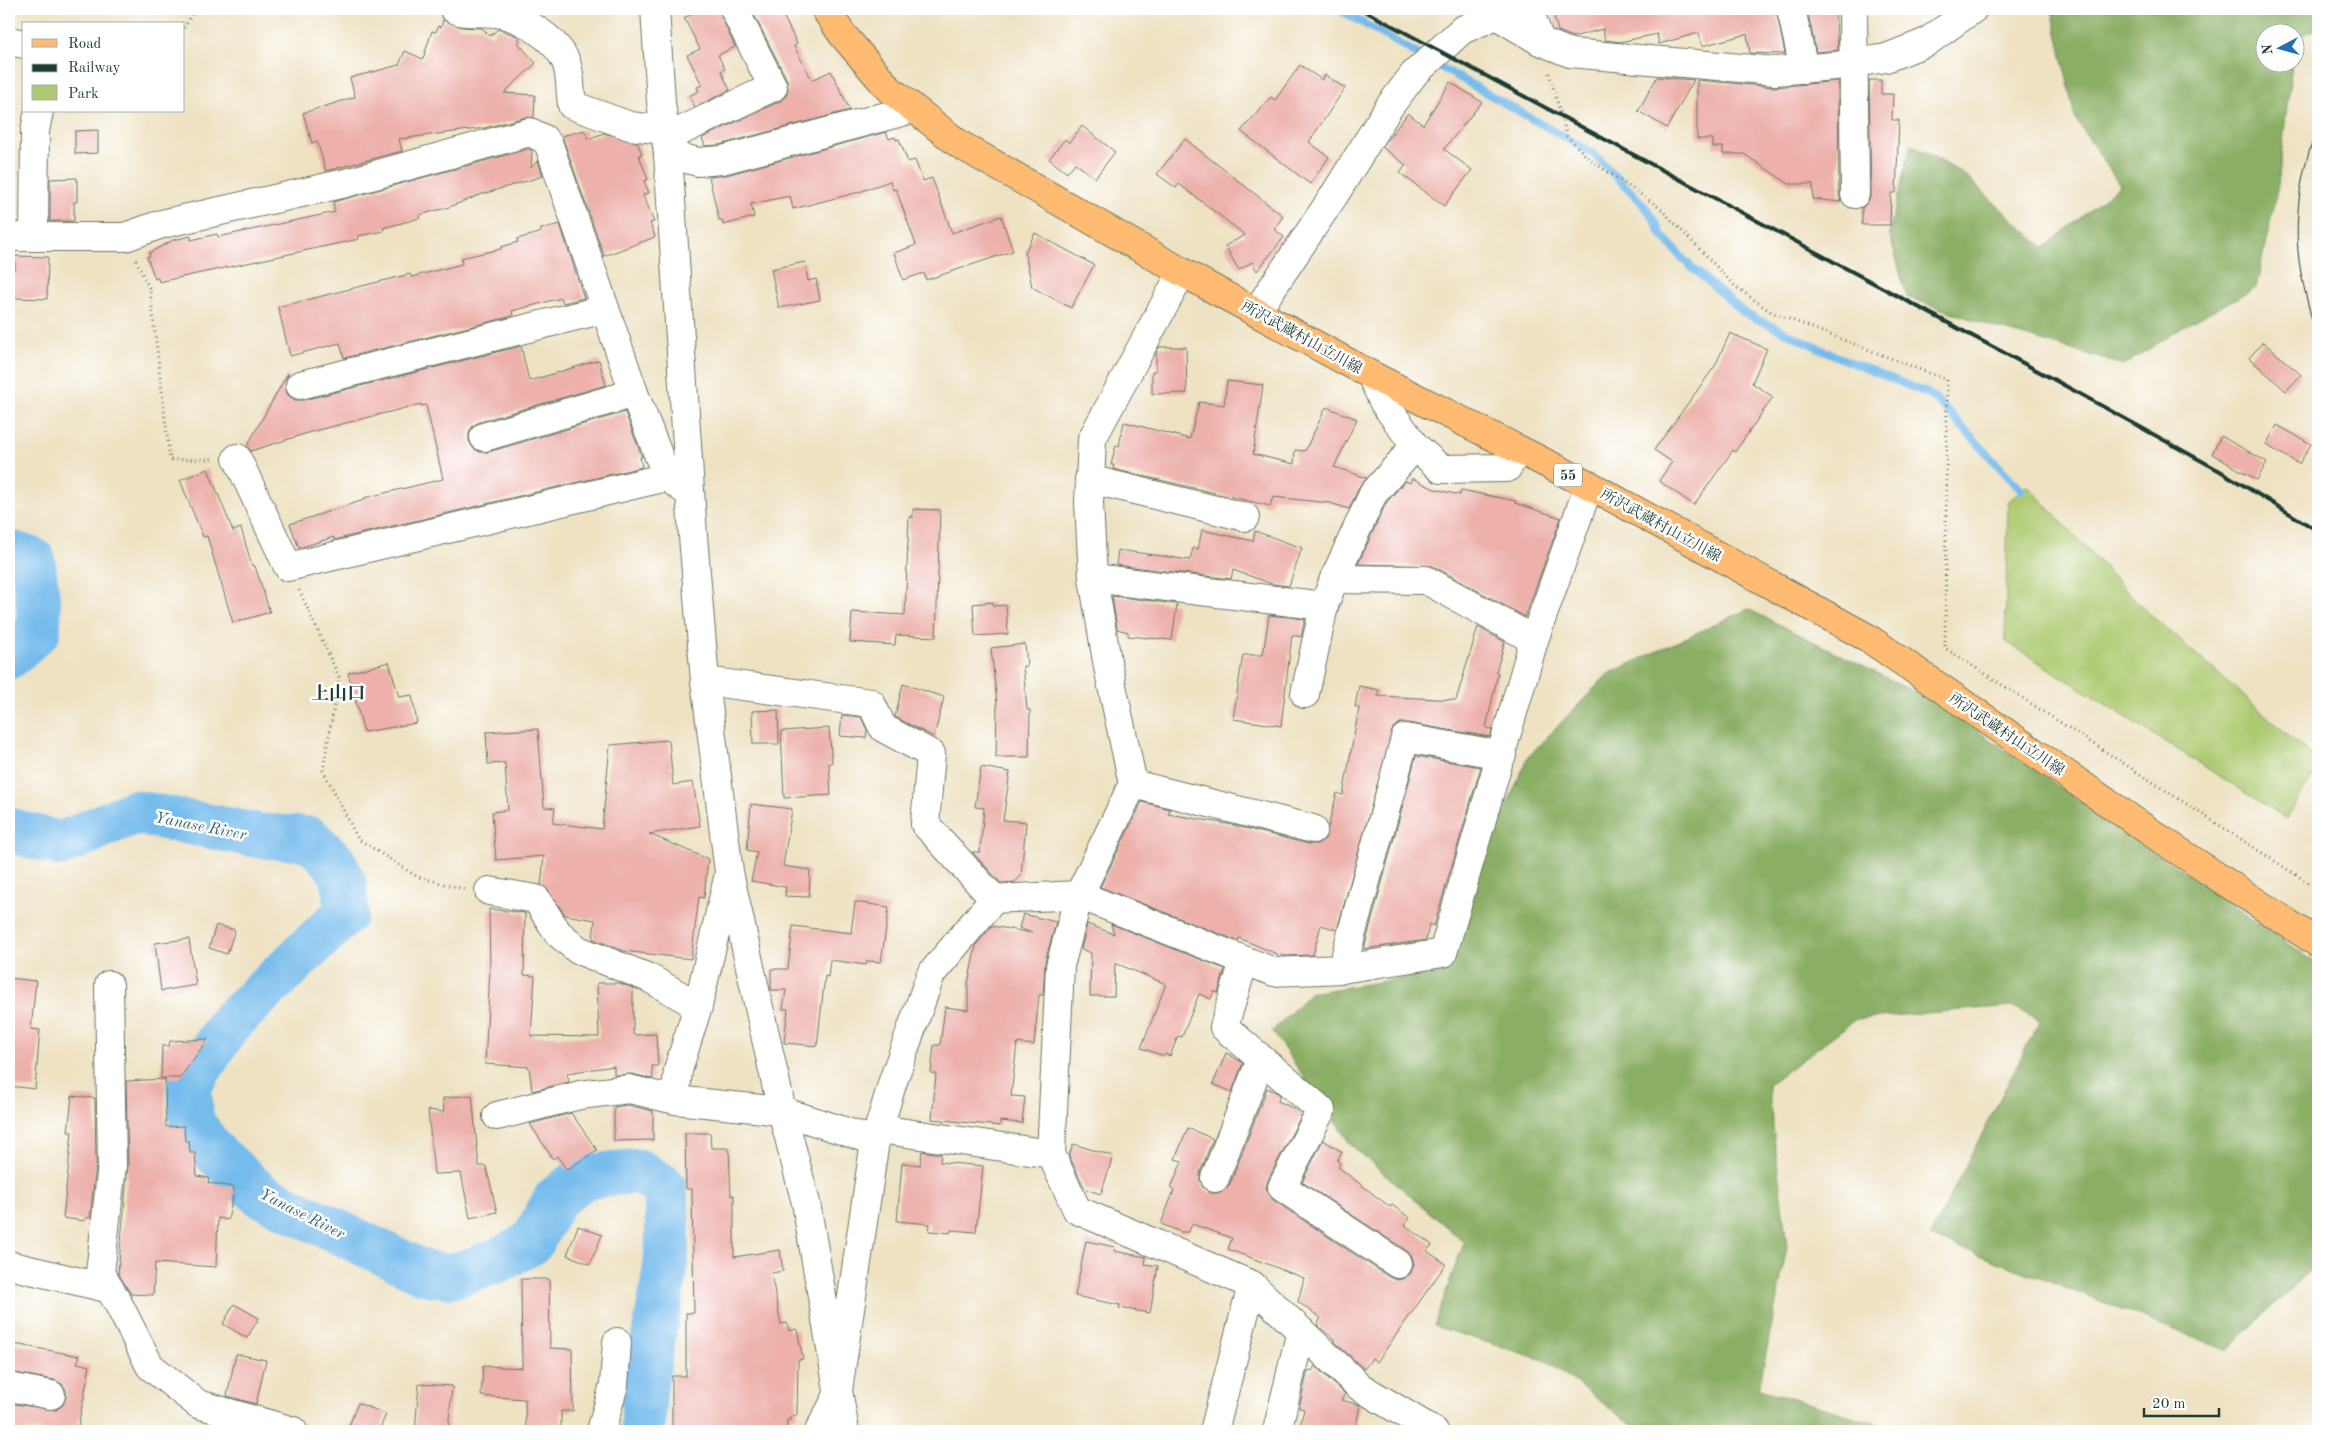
<svg xmlns="http://www.w3.org/2000/svg" width="2327" height="1440" font-family="'Old Standard TT','Noto Serif JP',serif">
<rect width="100%" height="100%" fill="#fff"/>
<filter id="ink" filterUnits="userSpaceOnUse"><feTurbulence type="fractalNoise" baseFrequency=".02" numOctaves="2"/><feDisplacementMap in="SourceGraphic" scale="10" xChannelSelector="R" yChannelSelector="G"/><feConvolveMatrix kernelMatrix="1 2 1 2 8 2 1 2 1" color-interpolation-filters="sRGB"/></filter>
<filter id="wash" filterUnits="userSpaceOnUse"><feTurbulence type="fractalNoise" baseFrequency=".0096" numOctaves="4" result="noise"/><feDisplacementMap in="SourceGraphic" scale="20" xChannelSelector="R" yChannelSelector="G"/><feGaussianBlur stdDeviation="1.12" result="paint"/><feColorMatrix in="noise" values="0 0 0 0 0 0 0 0 0 0 0 0 0 0 0 0 0 1.4 0 .05"/><feComposite in="paint" operator="in"/></filter>
<g filter="url(#wash)">
<rect width="100%" height="100%" fill="#eee2c3"/>
<polygon fill="#aeca71" stroke="#668452" points="2027,485 2143,608 2318,761 2318,768 2286,818 2005,641 2008,502"/>
<g fill="#8aae63" stroke="#54764c">
<polygon points="2052,9 2318,9 2318,27 2295,40 2295,43 2294,32 2264,32 2264,62 2292,63 2278,185 2256,288 2191,322 2124,365 1991,326 1907,297 1889,233 1911,144 1962,173 2044,248 2120,185 2075,118"/>
<polygon points="1748,609 1937,703 2318,964 2318,1262 2227,1350 1930,1236 2040,1020 2012,1006 1856,1019 1768,1085 1787,1247 1759,1389 1903,1431 1640,1431 1547,1361 1434,1326 1464,1242 1351,1145 1272,1031 1310,993 1442,972 1443,953 1528,757 1608,674"/>
</g>
<g fill="none" stroke-linecap="round" stroke-linejoin="round">
<polyline stroke="#75bbec" stroke-width="8" points="1338,9 1594,154 1641,202 1653,217 1661,234 1686,262 1744,313 1838,357 1929,394 1942,405 2021,490"/>
<g stroke="#75bbec" stroke-width="45">
<polyline points="9,552 33,560 39,612 38,631 9,657"/>
<path d="M9,830L61,844L134,812L260,836L310,839L334,862L345,885L346,913L228,1025L189,1086L192,1122L212,1150L261,1195L425,1273L449,1276L462,1273L497,1261L531,1243L556,1198L584,1177L638,1171L664,1187C676,1253 655,1316 646,1381C643,1397 644,1415 643,1431"/>
</g>
</g>
<g id="blocks">
<g fill="#edb0aa">
<polygon points="702,9 718,9 735,47 718,55 725,69 721,71 730,90 695,107 689,96 699,91 697,87 702,85 687,55 700,49 684,18"/>
<polygon points="751,9 780,9 797,44 794,46 812,80 831,71 850,110 719,145 705,146 702,138 780,101 786,96 788,89 787,80"/>
<polygon points="1552,9 1776,9 1785,54 1750,53 1747,34 1702,46 1699,33 1659,44 1657,34 1620,42 1605,40 1603,29 1573,37 1558,31"/>
<polygon points="1807,9 1835,9 1838,50 1816,52"/>
<polygon points="443,20 461,27 482,28 490,36 498,29 517,36 520,40 518,43 536,63 504,93 535,95 534,118 526,117 485,128 399,139 402,151 326,171 317,141 312,143 303,113 355,97 350,78 399,65 405,51 423,59 432,31 436,32 438,26 441,27"/>
<polygon points="1300,65 1322,80 1325,75 1345,88 1309,142 1329,157 1310,184 1241,131 1271,97 1275,100"/>
<polygon points="1657,77 1694,80 1667,128 1638,111"/>
<polygon points="1697,80 1774,87 1838,81 1839,194 1841,202 1813,199 1813,184 1789,184 1744,154 1723,154 1723,147 1713,147 1713,139 1697,139"/>
<polygon points="1869,80 1881,80 1881,94 1893,94 1892,120 1899,120 1896,193 1891,193 1890,225 1862,225 1862,208 1868,202 1871,194"/>
<polygon points="1450,82 1482,102 1444,149 1472,170 1444,206 1400,173 1406,165 1382,147 1408,113 1423,125"/>
<polygon points="1082,126 1115,152 1095,178 1075,163 1067,173 1049,159 1065,139 1069,143"/>
<polygon points="98,130 98,153 75,154 75,131"/>
<polygon points="584,130 588,139 604,133 637,142 642,154 639,155 648,180 644,181 649,193 643,195 654,222 650,223 655,237 604,256 562,136"/>
<polygon points="886,132 889,139 895,137 896,140 899,139 908,162 915,160 923,181 932,178 952,233 1001,216 1013,251 926,280 924,273 903,280 894,253 916,245 896,189 893,190 890,181 859,192 793,209 790,196 751,204 754,217 723,225 722,220 719,220 709,177 726,175"/>
<polygon points="1185,139 1283,216 1274,229 1284,237 1257,271 1252,262 1239,270 1225,246 1245,235 1179,184 1176,188 1157,174"/>
<polygon points="528,149 532,151 531,168 538,160 543,176 473,197 473,198 446,208 419,215 420,218 383,228 384,231 358,236 359,239 159,282 158,278 155,279 147,257 150,256 149,253 173,240 191,236 191,240 217,234 218,237 335,212 333,202"/>
<polygon points="77,178 77,202 74,202 74,221 50,221 50,179"/>
<polygon points="560,224 584,298 563,303 561,298 512,311 513,316 344,358 340,343 290,356 278,307 410,274 411,277 462,264 461,258 501,249 501,247 518,242 517,239 539,233 541,232 541,229"/>
<polygon points="1035,233 1094,265 1071,308 1032,287 1025,252"/>
<polygon points="15,256 48,257 47,299 14,298 14,295 9,295 9,270 15,269"/>
<polygon points="805,262 808,281 816,279 820,300 779,308 771,269"/>
<polygon points="1730,333 1767,349 1752,383 1773,397 1735,452 1733,450 1694,505 1659,481 1672,462 1654,450 1715,366"/>
<polygon points="2263,342 2301,375 2286,391 2249,358"/>
<polygon points="521,346 529,381 599,360 606,385 479,422 472,427 469,433 469,441 473,448 480,452 488,452 625,412 642,457 640,457 642,467 334,540 334,537 299,548 290,524 364,500 364,498 443,479 426,405 421,406 421,404 314,431 251,451 247,446 288,373 285,388 288,395 295,400 304,400"/>
<polygon points="1159,347 1186,347 1187,393 1152,394 1152,371 1156,371 1156,353"/>
<polygon points="1227,381 1263,385 1253,454 1294,464 1295,450 1305,451 1326,407 1357,419 1334,467 1367,478 1359,487 1349,509 1330,503 1273,497 1270,506 1113,469 1114,465 1111,465 1116,445 1119,446 1124,422 1190,439 1199,402 1224,405"/>
<polygon points="2277,425 2311,444 2299,464 2266,445"/>
<polygon points="2221,436 2267,462 2257,480 2212,454"/>
<polygon points="208,469 233,531 241,528 252,566 255,566 270,612 233,623 207,536 203,537 180,480"/>
<polygon points="1412,478 1434,489 1460,495 1461,490 1516,501 1515,503 1561,518 1525,617 1433,566 1358,564 1386,503 1405,481 1410,483"/>
<polygon points="913,509 940,510 936,637 896,635 895,645 850,642 852,612 905,615 909,517 913,517"/>
<polygon points="1202,530 1253,541 1255,531 1302,548 1289,586 1272,584 1233,570 1231,579 1116,565 1118,550 1190,560 1193,548 1198,549"/>
<polygon points="1112,596 1177,604 1172,640 1128,636 1128,632 1117,629"/>
<polygon points="993,602 993,606 1006,605 1008,634 975,636 973,604"/>
<polygon points="1269,615 1305,619 1301,637 1292,635 1281,726 1233,719 1243,655 1263,655"/>
<polygon points="1478,627 1505,642 1496,672 1498,673 1486,728 1492,729 1490,737 1408,723 1400,723 1393,728 1337,930 1321,925 1313,955 1285,956 1277,954 1239,938 1238,941 1100,887 1142,802 1170,809 1168,814 1228,824 1309,844 1318,844 1325,839 1337,793 1343,795 1359,708 1355,707 1359,686 1379,690 1378,696 1456,700"/>
<polygon points="1025,644 1027,666 1023,666 1027,710 1030,710 1029,757 996,757 997,704 991,648"/>
<polygon points="389,662 399,697 412,695 417,723 364,732 348,673"/>
<polygon points="903,684 944,697 934,737 895,717"/>
<polygon points="778,710 779,744 753,744 752,711"/>
<polygon points="842,715 861,717 867,730 866,738 840,736"/>
<polygon points="829,728 832,763 829,763 831,795 784,798 781,731"/>
<polygon points="538,729 544,807 555,808 553,823 602,829 610,745 669,740 673,785 693,782 700,826 649,834 708,859 704,898 699,897 691,959 624,951 593,939 595,920 565,915 549,891 541,885 544,856 496,860 492,812 508,810 505,763 488,764 486,732"/>
<polygon points="1416,756 1481,767 1434,926 1429,924 1426,940 1364,949"/>
<polygon points="981,767 1010,772 1003,820 1026,822 1021,876 1015,882 1001,883 972,852 980,852 984,808 975,807"/>
<polygon points="751,804 792,809 783,866 810,870 809,897 785,896 786,887 751,881 757,852 747,850"/>
<polygon points="855,902 889,907 881,962 867,961 866,965 830,960 828,977 825,976 817,1046 784,1043 788,1009 783,1009 786,990 771,990 771,969 788,969 793,926 851,933"/>
<polygon points="489,909 525,913 524,975 535,976 531,1036 599,1037 597,983 618,983 633,988 633,1035 656,1034 658,1066 652,1066 653,1079 632,1074 614,1075 614,1066 567,1073 569,1082 532,1091 529,1067 485,1064 490,970"/>
<polygon points="1023,914 1056,922 1045,962 1043,995 1039,995 1034,1045 1017,1043 1011,1096 1025,1097 1022,1123 1000,1121 1000,1126 932,1119 936,1074 931,1073 934,1045 940,1045 945,1007 968,1010 968,984 976,945 992,926 1032,933 1019,928"/>
<polygon points="1087,924 1114,934 1111,924 1225,969 1218,993 1214,991 1211,999 1199,994 1182,1037 1178,1036 1170,1056 1165,1054 1164,1056 1141,1048 1166,984 1115,963 1114,996 1090,996 1091,953 1081,949"/>
<polygon points="216,925 235,930 227,954 209,948"/>
<polygon points="189,939 196,985 161,991 155,943"/>
<polygon points="9,978 36,981 31,1029 40,1030 35,1089 9,1086"/>
<polygon points="208,1039 180,1078 161,1078 162,1046 169,1046 170,1041"/>
<polygon points="1226,1053 1243,1063 1232,1092 1213,1084"/>
<polygon points="165,1079 166,1127 184,1126 185,1141 189,1141 190,1153 195,1153 197,1176 209,1178 208,1183 234,1187 234,1191 228,1220 218,1218 216,1267 155,1263 153,1295 131,1294 118,1273 128,1165 126,1081"/>
<polygon points="1267,1088 1276,1092 1280,1095 1278,1101 1295,1109 1301,1116 1268,1180 1266,1188 1273,1200 1389,1277 1398,1280 1405,1278 1411,1273 1414,1264 1412,1257 1407,1251 1302,1182 1323,1140 1342,1152 1337,1161 1340,1163 1338,1167 1390,1207 1392,1205 1410,1218 1405,1225 1432,1245 1427,1251 1446,1264 1377,1362 1372,1358 1364,1369 1334,1341 1335,1340 1317,1325 1321,1318 1298,1302 1304,1278 1228,1249 1232,1238 1192,1224 1189,1232 1181,1232 1161,1224 1174,1190 1171,1188 1182,1161 1175,1159 1188,1128 1213,1139 1200,1173 1200,1180 1203,1187 1210,1193 1217,1193 1224,1190 1230,1184"/>
<polygon points="472,1095 479,1166 486,1166 497,1212 470,1218 461,1173 434,1174 428,1110 444,1112 443,1098"/>
<polygon points="72,1096 95,1098 96,1164 90,1218 85,1218 85,1221 63,1218 72,1132 68,1132"/>
<polygon points="628,1105 653,1111 653,1140 614,1141 614,1107"/>
<polygon points="571,1113 597,1150 567,1170 557,1156 553,1159 530,1124"/>
<polygon points="685,1133 710,1133 711,1148 729,1148 731,1196 734,1195 734,1257 780,1250 783,1271 771,1273 781,1324 787,1323 789,1331 797,1329 803,1359 798,1360 797,1416 790,1417 790,1420 787,1420 787,1431 672,1431 672,1376 686,1376 686,1313 694,1313 692,1189 686,1189"/>
<polygon points="1073,1144 1113,1156 1101,1194 1085,1189 1069,1156"/>
<polygon points="922,1151 941,1154 940,1162 983,1166 976,1232 951,1230 950,1233 929,1231 930,1224 897,1221 902,1163 920,1165"/>
<polygon points="578,1226 602,1235 590,1264 567,1255"/>
<polygon points="1086,1241 1115,1247 1114,1251 1146,1257 1145,1264 1158,1266 1150,1313 1119,1308 1120,1305 1075,1296"/>
<polygon points="521,1279 549,1279 550,1348 572,1349 573,1411 561,1411 561,1431 526,1431 525,1399 481,1396 483,1366 522,1368"/>
<polygon points="234,1304 259,1318 247,1338 223,1324"/>
<polygon points="9,1343 80,1356 77,1363 90,1366 77,1431 9,1431 9,1403 56,1410 63,1405 66,1397 66,1389 62,1384 54,1380 9,1372"/>
<polygon points="236,1354 266,1360 256,1404 227,1396"/>
<polygon points="1315,1366 1345,1394 1341,1400 1360,1405 1355,1431 1311,1431 1311,1429 1300,1427 1304,1409 1299,1408 1308,1370 1312,1371"/>
<polygon points="419,1384 452,1386 448,1431 415,1431"/>
<polygon points="358,1403 386,1414 379,1431 347,1431"/>
</g>
</g>
</g>
<g filter="url(#ink)">
<use href="#blocks" fill-opacity="0" stroke="#677766" stroke-width="1"/>
<g fill="none" stroke-linecap="round" stroke-linejoin="round">
<g stroke="#677766" stroke-width="30">
<g id="minor">
<path d="M454,9C467,15 481,11 496,13C519,15 557,39 566,62C571,74 570,92 572,105L630,126L665,130"/>
<polyline points="655,9 661,102 668,154 693,536 705,681 729,872 782,1111 806,1203 845,1431"/>
<polyline points="1529,9 1540,41"/>
<polyline points="1791,9 1804,69"/>
<polyline points="1853,9 1855,194"/>
<polyline points="1496,15 1540,41 1570,53 1775,71 1835,66 1886,58 1927,42 1973,9"/>
<polyline points="9,41 24,44"/>
<polyline points="666,138 773,87 734,9"/>
<polyline points="668,154 698,162 722,160 913,109"/>
<polyline points="9,237 125,237 162,224 346,183 530,132 544,139 549,145 634,393 667,477 690,494"/>
<polyline points="34,237 35,131 39,111"/>
<polyline points="1182,272 1092,439 1089,503 1093,578 1108,667 1133,784 1079,895 1060,966 1051,1154 1077,1210 1252,1285 1360,1387 1434,1431"/>
<polyline points="1256,312 1333,197 1389,107 1414,74 1462,30 1496,15 1503,9"/>
<polyline points="300,385 605,309"/>
<polyline points="484,437 634,393"/>
<polyline points="1415,446 1441,469 1507,468 1519,450"/>
<polyline points="237,458 288,567 667,477"/>
<polyline points="1089,479 1245,517"/>
<polyline points="1093,578 1324,606"/>
<polyline points="1334,579 1426,580 1534,640"/>
<polyline points="705,681 871,703 883,728 931,754 925,824 994,899"/>
<polyline points="1305,694 1324,606 1334,579 1373,494 1415,446 1384,403 1371,375"/>
<polyline points="1133,784 1313,829"/>
<polyline points="728,878 698,1006 678,1070 675,1100 782,1111 875,1141"/>
<polyline points="489,891 536,899 558,933 578,950 649,978 698,1006"/>
<polyline points="1244,961 1224,1027 1321,1110 1282,1187 1398,1264"/>
<polyline points="1342,969 1405,738 1502,755"/>
<polyline points="109,985 112,1165 100,1273 118,1303 150,1366 198,1404 293,1431"/>
<polyline points="497,1116 580,1095 629,1089 675,1100"/>
<polyline points="879,1129 1051,1154"/>
<polyline points="1215,1178 1261,1059"/>
<polyline points="9,1265 110,1289"/>
<polyline points="9,1387 51,1395"/>
<polyline points="601,1431 614,1385 617,1342"/>
<polyline points="819,1431 837,1397 875,1141 893,1081 931,974 994,899 1079,895 1274,972 1342,969 1443,953 1534,640 1589,485"/>
<polyline points="1214,1431 1252,1285"/>
<polyline points="1277,1431 1301,1331"/>
</g>
</g>
<g stroke="#677766" stroke-width="30">
<polyline id="major" points="825,9 842,34 889,89 959,144 1182,272 1371,375 1589,485 1868,638 2159,838 2318,943"/>
</g>
<g stroke="#677766" stroke-width="3" stroke-dasharray="1 4" stroke-linecap="butt">
<polyline points="184,28 195,9"/>
<polyline points="1549,73 1567,136 1589,159 1659,207 1735,286 1771,312 1947,380 1945,648 2318,889"/>
<polyline points="136,260 150,290 170,460 212,459"/>
<polyline points="299,590 339,677 323,770 358,839 418,877 464,889"/>
</g>
<use href="#minor" stroke="#fff" stroke-width="28"/>
<use href="#major" stroke="#ffbb71" stroke-width="28"/>
<path stroke="#1f3d34" stroke-width="1" d="M2318,130C2301,163 2295,214 2298,251C2300,279 2312,317 2318,345"/>
<polyline stroke="#1f3d34" stroke-width="4" points="1361,9 2051,378 2220,471 2318,531"/>
</g>
</g>
<g text-anchor="middle" stroke-width="5" stroke-linejoin="round" paint-order="stroke">
<rect fill="#fff" stroke="#627771" stroke-width="1" x="1554" y="463.5" width="28" height="23" rx="4"/>
<g font-size="14" font-weight="bold" fill="#1f3d34">
<text x="1568" y="480">55</text>
</g>
<g font-size="15" fill="#1f3d34" stroke="#fff">
<text transform="translate(1302 337) rotate(29)" y="5">所沢武蔵村山立川線</text>
<text transform="translate(1661 525) rotate(29)" y="5">所沢武蔵村山立川線</text>
<text transform="translate(2007 734) rotate(34)" y="5">所沢武蔵村山立川線</text>
</g>
<g font-size="16" font-style="italic" fill="#39636b" stroke="#fff">
<text transform="translate(201 825) rotate(11)" y="6">Yanase River</text>
<text transform="translate(303 1213) rotate(27)" y="6">Yanase River</text>
</g>
<g font-size="18" font-weight="bold" fill="#1f3d34" stroke="#fff">
<text x="338" y="699">上山口</text>
</g>
</g>
<rect width="2327" height="1440" fill="none" stroke="#fff" stroke-width="30"/>
<rect x="22" y="22" width="162" height="90" fill="#ffffff" stroke="#a5b1ae"/>
<rect x="32" y="39" width="25" height="8" fill="#ffbb71" stroke="#a5b1ae"/>
<text x="68" y="48" font-size="15" fill="#1f3d34">Road</text>
<rect x="32" y="64" width="25" height="8" fill="#1f3d34" stroke="#a5b1ae"/>
<text x="68" y="72" font-size="15" fill="#1f3d34">Railway</text>
<rect x="32" y="85" width="25" height="15" fill="#aeca71" stroke="#a5b1ae"/>
<text x="68" y="98" font-size="15" fill="#1f3d34">Park</text>
<g transform="translate(2280 48) rotate(264)"><circle r="24" fill="#ffffff" stroke="#a5b1ae"/>
<path d="M0-4L9 19L0 12L-9 19Z" fill="#1f6fb2"/>
<text y="-8" font-size="14" font-weight="bold" text-anchor="middle" fill="#1f3d34">N</text>
</g>
<path d="M2144 1408v8h75v-8" fill="none" stroke="#1f3d34" stroke-width="2.5"/>
<text x="2152" y="1408" font-size="15" fill="#1f3d34" stroke="#ffffff" stroke-width="4" paint-order="stroke">20 m</text>
</svg>
